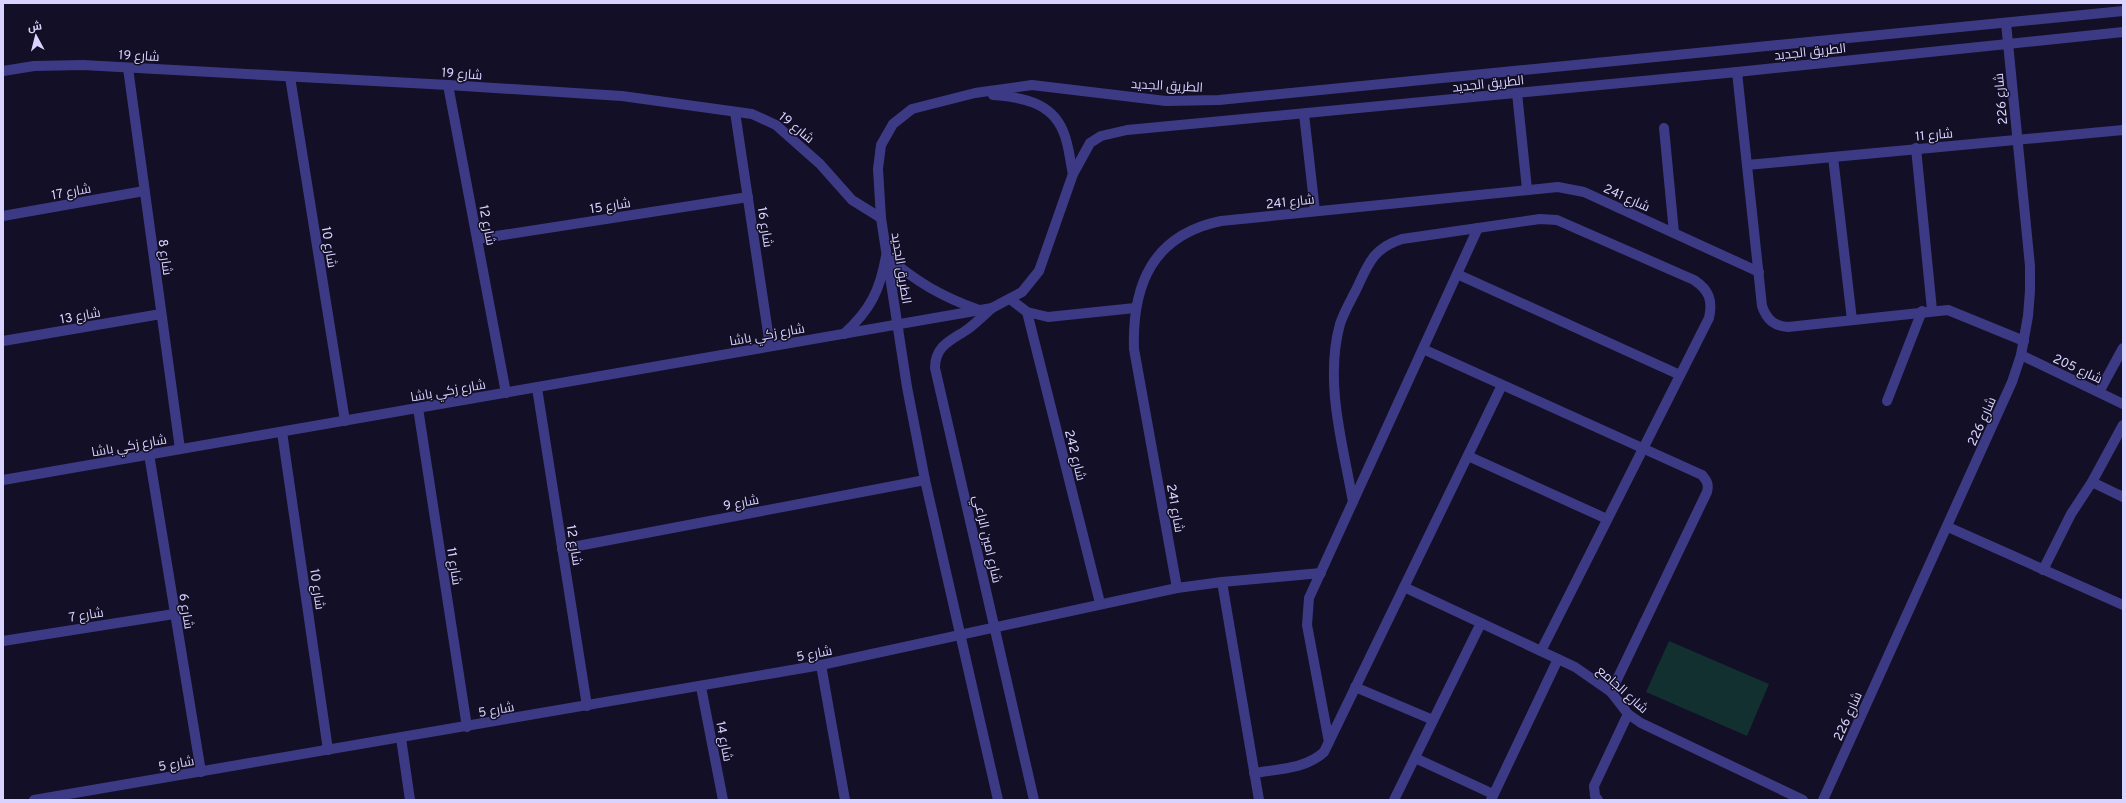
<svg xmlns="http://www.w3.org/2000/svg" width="2126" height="803" font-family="Overpass,Cairo,sans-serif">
<rect width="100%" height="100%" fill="#130f26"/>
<polygon fill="#12302f" points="1669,641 1769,684 1747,736 1646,692"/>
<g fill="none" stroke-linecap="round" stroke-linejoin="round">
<g stroke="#3d3a85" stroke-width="10">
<polyline points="128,68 180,449"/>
<polyline points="3,71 34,66 83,65 448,85 622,96 752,114 776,125 820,164 852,200 881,218"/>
<path d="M1737,72L1762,306C1767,320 1774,326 1788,327L1948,310L2024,341"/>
<polyline points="290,77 345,421"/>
<polyline points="448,85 506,393"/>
<polyline points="1517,93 1527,189"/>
<path d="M993,95C1021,97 1051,102 1063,131C1069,144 1070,161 1073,174"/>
<polyline points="735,112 770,346"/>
<polyline points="1304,114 1315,211"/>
<polyline points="1664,128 1674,233"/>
<polyline points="1916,148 1932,310"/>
<polyline points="1833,157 1852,320"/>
<polyline points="1747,165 2123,130"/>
<polyline points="3,216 144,191"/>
<polyline points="477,239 748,197"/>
<polyline points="1457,274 1680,375"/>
<polyline points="1010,299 1027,312 1048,317 1135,308"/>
<path d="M992,308C984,315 976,323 968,329C952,340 935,345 935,368L1034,800"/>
<polyline points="1027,312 1100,603"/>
<path d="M844,334C870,310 880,291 886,256C917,282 940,296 979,310"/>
<polyline points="3,341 161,314"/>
<path d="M1423,349L1702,475C1707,481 1709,484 1707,492L1611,692"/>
<polyline points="2021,355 2123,404"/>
<polyline points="537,388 587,706"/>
<polyline points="2099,392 2123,348"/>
<polyline points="1887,401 1922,311"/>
<polyline points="418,408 467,727"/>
<polyline points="282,432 328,750"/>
<polyline points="149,454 201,772"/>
<polyline points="1468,456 1607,519"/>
<polyline points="3,480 992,308 1022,292 1039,271 1073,174 1090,143 1101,136 1127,130 1737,72 2123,32"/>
<polyline points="2092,482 2123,497"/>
<path d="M1353,502C1343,445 1324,382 1340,324C1344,312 1351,300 1357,288C1369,262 1374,248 1402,239L1540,219L1557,220L1694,280C1709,290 1713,300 1709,318L1541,651"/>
<polyline points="1948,527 2123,605"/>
<polyline points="562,549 925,480"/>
<polyline points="2043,570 2071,514 2092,482 2123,425"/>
<polyline points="1222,582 1259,800"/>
<polyline points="1404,587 1575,667 1611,692 1628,714 1641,723 1803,800"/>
<path d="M1177,588L1134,349C1132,284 1153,235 1221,221L1558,187L1584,192L1759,272"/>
<polyline points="3,641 174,614"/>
<polyline points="821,665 845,800"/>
<polyline points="701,687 723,800"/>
<polyline points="1355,687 1433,720"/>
<polyline points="401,738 410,800"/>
<polyline points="1329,742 1307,625 1309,598 1478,228"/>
<polyline points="1415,758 1493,794"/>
<path d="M1254,773C1278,769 1306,769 1324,752L1502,385"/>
<polyline points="34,800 821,665 1177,588 1222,582 1321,573"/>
<polyline points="998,800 925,480 907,387 881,218 878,169 881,145 893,124 912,109 975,93 1032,85 1166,101 1219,100 2123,11"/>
<polyline points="1394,800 1481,623"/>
<polyline points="1491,800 1558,659"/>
<polyline points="1598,800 1595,796 1594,786 1628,714"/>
<polyline points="1823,800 2012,382 2021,355 2028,316 2030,291 2030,266 2006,23"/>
</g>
</g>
<g text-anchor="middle" stroke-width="3" stroke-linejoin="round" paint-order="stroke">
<g font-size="13" fill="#d9d4ff" stroke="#130f26">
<text transform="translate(1810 51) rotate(-6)" y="5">الطريق الجديد</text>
<text transform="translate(139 55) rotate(3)" y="5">شارع 19</text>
<text transform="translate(462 73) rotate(4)" y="5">شارع 19</text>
<text transform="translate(1488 83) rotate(-6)" y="5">الطريق الجديد</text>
<text transform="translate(1167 85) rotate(3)" y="5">الطريق الجديد</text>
<text transform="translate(2000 99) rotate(-95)" y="5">شارع 226</text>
<text transform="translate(797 127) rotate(39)" y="5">شارع 19</text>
<text transform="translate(1934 134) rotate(-5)" y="5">شارع 11</text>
<text transform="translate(71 191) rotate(-10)" y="5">شارع 17</text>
<text transform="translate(1627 197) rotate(24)" y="5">شارع 241</text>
<text transform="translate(1290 201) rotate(-6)" y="5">شارع 241</text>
<text transform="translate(610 205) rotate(-9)" y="5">شارع 15</text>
<text transform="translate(488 225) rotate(79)" y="5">شارع 12</text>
<text transform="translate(766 227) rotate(81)" y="5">شارع 16</text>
<text transform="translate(330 247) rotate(81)" y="5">شارع 10</text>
<text transform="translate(166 257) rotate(82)" y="5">شارع 8</text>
<text transform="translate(902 268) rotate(81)" y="5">الطريق الجديد</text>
<text transform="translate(80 315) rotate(-10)" y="5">شارع 13</text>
<text transform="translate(767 334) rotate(-10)" y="5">شارع زكي باشا</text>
<text transform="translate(2078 368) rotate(25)" y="5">شارع 205</text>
<text transform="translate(448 390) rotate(-10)" y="5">شارع زكي باشا</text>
<text transform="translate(1981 421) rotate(-66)" y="5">شارع 226</text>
<text transform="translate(129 445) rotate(-10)" y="5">شارع زكي باشا</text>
<text transform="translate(1076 455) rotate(76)" y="5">شارع 242</text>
<text transform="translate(741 502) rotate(-11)" y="5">شارع 9</text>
<text transform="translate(1176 508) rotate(80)" y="5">شارع 241</text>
<text transform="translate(988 539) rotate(77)" y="5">شارع امين الراعي</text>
<text transform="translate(575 545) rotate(81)" y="5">شارع 12</text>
<text transform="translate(455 566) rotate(81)" y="5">شارع 11</text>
<text transform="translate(318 589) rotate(82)" y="5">شارع 10</text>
<text transform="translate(187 611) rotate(81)" y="5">شارع 6</text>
<text transform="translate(86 614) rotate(-9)" y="5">شارع 7</text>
<text transform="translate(814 653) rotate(-11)" y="5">شارع 5</text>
<text transform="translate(1623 689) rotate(42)" y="5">شارع الجامع</text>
<text transform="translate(496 709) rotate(-10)" y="5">شارع 5</text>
<text transform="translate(1847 716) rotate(-66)" y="5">شارع 226</text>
<text transform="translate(725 741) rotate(79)" y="5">شارع 14</text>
<text transform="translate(176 763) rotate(-10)" y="5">شارع 5</text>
</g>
</g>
<rect width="2126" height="803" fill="none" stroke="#d9d4ff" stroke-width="8"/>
<g transform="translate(36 36) rotate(353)" stroke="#130f26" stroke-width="3" paint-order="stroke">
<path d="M0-3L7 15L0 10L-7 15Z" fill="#d9d4ff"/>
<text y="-6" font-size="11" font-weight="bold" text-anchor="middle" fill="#d9d4ff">ش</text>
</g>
</svg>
